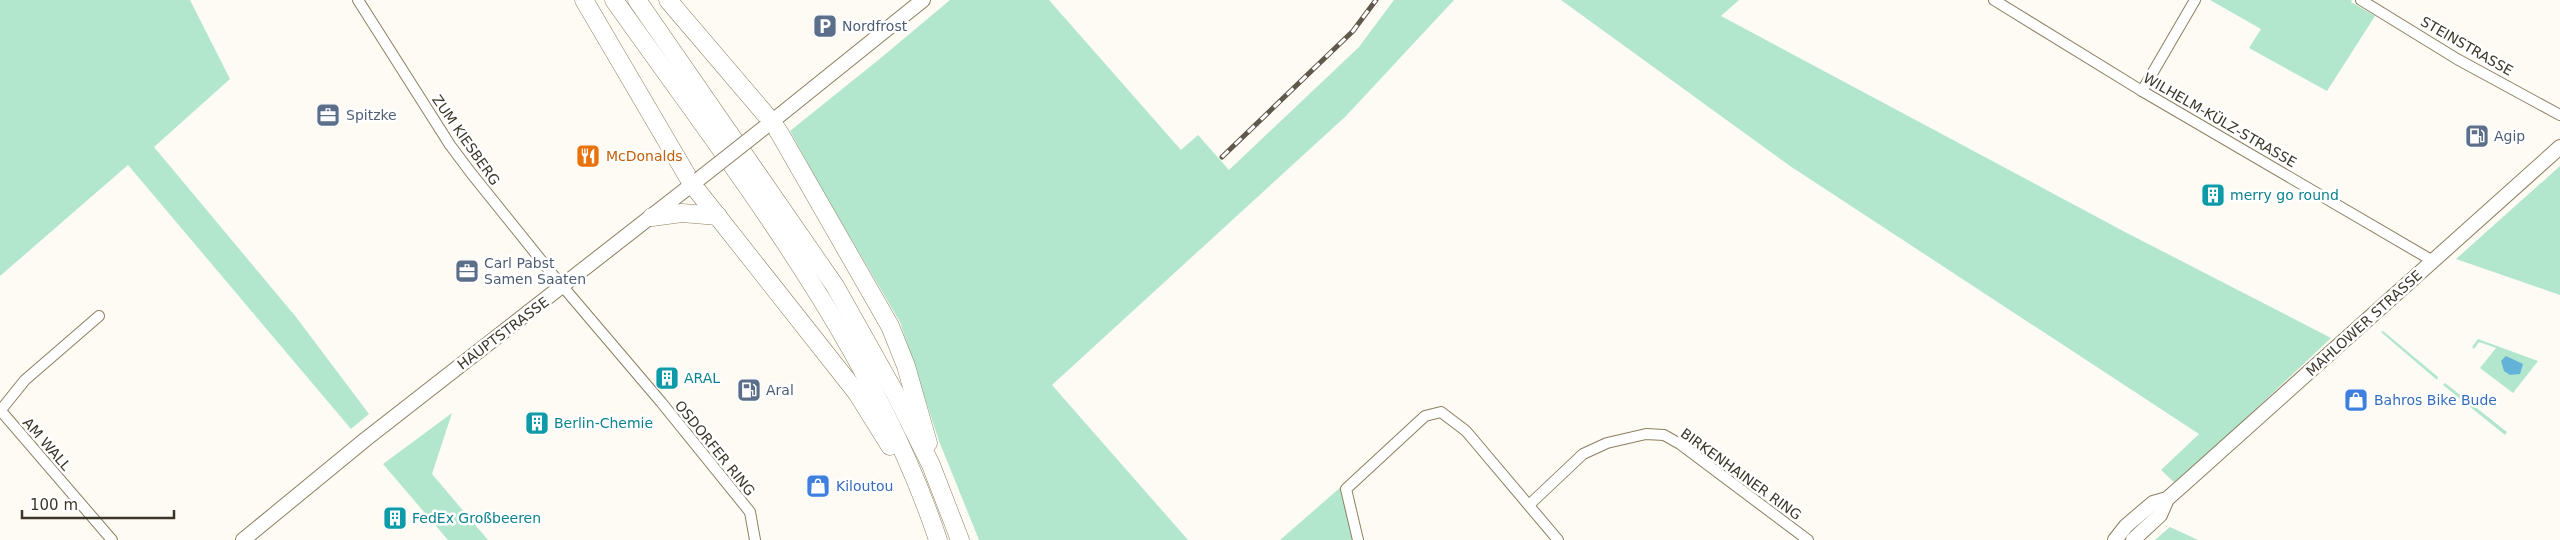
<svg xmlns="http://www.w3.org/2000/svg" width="2560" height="540" font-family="'DejaVu Sans',sans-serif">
<rect width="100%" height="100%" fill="#fefbf4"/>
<g fill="#b2e7cd">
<polygon points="0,0 190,0 230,79 154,147 296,317 369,414 351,429 128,165 0,276"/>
<polygon points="950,0 1049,0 1181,150 1198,135 1229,170 1359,47 1394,0 1454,0 1346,116 1052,385 1188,540 979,540 939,441 900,322 824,193 790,131 882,57"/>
<polygon points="1561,0 1739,0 1721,16 2125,232 2331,338 2176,484 2161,470 2199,434 1790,166"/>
<polygon points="2210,0 2352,0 2351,2 2375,16 2327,91 2249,48 2261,29"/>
<polygon points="2560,166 2560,295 2456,259"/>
<polygon points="2383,331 2438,377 2437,380 2381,332"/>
<polygon points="2478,339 2538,361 2513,393 2480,368 2496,348 2479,342 2474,349 2472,347"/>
<polygon points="2445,383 2507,432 2505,435 2443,385"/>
<polygon points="452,413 432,474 488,540 448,540 383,464"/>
<polygon points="1342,486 1354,540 1280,540"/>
<polygon points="2170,527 2198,540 2155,540"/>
</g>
<polygon fill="#63b2d7" points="2506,356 2523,364 2520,374 2510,375 2504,371 2501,361"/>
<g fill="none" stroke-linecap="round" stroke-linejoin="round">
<g stroke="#8d7f60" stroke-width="12">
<g id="street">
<polyline points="358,0 450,145 471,173 553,275 661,402 750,512 755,540"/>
<polyline points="1994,0 2142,91 2433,261"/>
<polyline points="2361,0 2457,59 2560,115"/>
<polyline points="2142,91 2195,0"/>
<polyline points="0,411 25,380 99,316"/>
<polyline points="1,411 112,540"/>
<polyline points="1529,505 1583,454 1607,443 1646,434 1664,435 1680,444 1808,540"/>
<polyline points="1358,540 1346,489 1425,416 1441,412 1466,431 1558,540"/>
</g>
</g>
<g stroke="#8d7f60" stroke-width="16">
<g id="secondary">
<polyline points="765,127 923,0"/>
<polyline points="243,540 366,439 699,179"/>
<polyline points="2115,540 2126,526 2153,503 2167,499 2184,484 2560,147"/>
<polyline points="2133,540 2160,515 2167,499"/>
</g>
</g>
<g stroke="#8d7f60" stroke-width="19">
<g id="highway">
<polyline points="584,0 692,184 857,393 890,446"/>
<path d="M614,0C733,168 873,344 938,540"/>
<polyline points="637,0 835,286 895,393 931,465 960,540"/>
<polyline points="668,0 772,122 780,134 890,326 906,366 928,443"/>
<polyline points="652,217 682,213 718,216"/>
</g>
</g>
<use href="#street" stroke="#fff" stroke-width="10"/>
<use href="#secondary" stroke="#fff" stroke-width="14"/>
<use href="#highway" stroke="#fff" stroke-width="18"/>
<g stroke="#5f594d" stroke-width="5">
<polyline id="rail" points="1222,157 1353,31 1376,0"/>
</g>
<use href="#rail" stroke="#fff" stroke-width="3" stroke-dasharray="9" stroke-linecap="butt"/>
<g stroke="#8d7f60" stroke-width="16" stroke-linecap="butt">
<polyline id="secondary-bridge" points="699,179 765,127"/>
</g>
<use href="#secondary-bridge" stroke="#fff" stroke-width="14"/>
</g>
<defs>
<g id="parking-square" transform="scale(1.25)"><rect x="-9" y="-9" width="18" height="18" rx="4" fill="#5c6f8a" stroke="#fff"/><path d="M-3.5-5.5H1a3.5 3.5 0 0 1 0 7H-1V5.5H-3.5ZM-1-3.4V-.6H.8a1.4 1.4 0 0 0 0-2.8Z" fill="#fff"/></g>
<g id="office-square" transform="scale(1.25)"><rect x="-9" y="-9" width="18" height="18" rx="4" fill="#5c6f8a" stroke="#fff"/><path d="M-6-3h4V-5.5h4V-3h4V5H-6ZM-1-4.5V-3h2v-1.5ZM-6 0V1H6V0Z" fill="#fff"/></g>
<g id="fuel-square" transform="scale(1.25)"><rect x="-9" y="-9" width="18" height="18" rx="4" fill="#5c6f8a" stroke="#fff"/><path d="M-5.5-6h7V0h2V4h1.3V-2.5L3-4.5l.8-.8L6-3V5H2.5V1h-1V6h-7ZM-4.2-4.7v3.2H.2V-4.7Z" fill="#fff"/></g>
<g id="restaurant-square" transform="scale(1.25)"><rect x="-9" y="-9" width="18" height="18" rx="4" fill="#e8710a" stroke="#fff"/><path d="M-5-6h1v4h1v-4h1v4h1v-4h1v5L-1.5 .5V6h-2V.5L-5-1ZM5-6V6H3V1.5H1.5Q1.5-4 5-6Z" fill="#fff"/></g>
<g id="building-square" transform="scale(1.25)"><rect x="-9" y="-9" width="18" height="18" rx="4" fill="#0f9aa8" stroke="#fff"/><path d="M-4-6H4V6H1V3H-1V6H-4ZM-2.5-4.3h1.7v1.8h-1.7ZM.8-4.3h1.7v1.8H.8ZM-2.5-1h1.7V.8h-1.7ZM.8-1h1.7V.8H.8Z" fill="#fff"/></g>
<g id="shop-square" transform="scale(1.25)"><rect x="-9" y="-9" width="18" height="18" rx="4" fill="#3f7fe0" stroke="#fff"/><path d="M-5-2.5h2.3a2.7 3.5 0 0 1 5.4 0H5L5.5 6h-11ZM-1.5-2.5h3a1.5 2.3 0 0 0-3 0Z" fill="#fff"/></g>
</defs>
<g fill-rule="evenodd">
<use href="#parking-square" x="825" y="26"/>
<use href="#office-square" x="328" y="115"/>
<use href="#fuel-square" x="2477" y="136"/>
<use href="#restaurant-square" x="588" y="156"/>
<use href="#building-square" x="2213" y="195"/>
<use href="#office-square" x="467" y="271"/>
<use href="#building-square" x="667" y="378"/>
<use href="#fuel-square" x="749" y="390"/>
<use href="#shop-square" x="2356" y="400"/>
<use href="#building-square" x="537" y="423"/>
<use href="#shop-square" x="818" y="486"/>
<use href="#building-square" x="395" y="518"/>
</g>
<g text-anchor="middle" stroke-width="5" stroke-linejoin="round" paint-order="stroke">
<g font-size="14" fill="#4e5e75" stroke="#fff" text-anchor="start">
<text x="842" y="31">Nordfrost</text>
<text x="346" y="120">Spitzke</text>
<text x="2494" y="141">Agip</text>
<text x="484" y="268">Carl Pabst<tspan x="484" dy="16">Samen Saaten</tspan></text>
<text x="766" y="395">Aral</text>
</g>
<g font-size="14" fill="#3c3629" stroke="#fff">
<text transform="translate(2467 46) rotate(30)" y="5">STEINSTRASSE</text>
<text transform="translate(2220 120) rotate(30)" y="5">WILHELM-KÜLZ-STRASSE</text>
<text transform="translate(466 140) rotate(55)" y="5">ZUM KIESBERG</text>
<text transform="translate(2364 323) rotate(-42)" y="5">MAHLOWER STRASSE</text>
<text transform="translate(503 333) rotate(-37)" y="5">HAUPTSTRASSE</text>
<text transform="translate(47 444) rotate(49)" y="5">AM WALL</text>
<text transform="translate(715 448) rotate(51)" y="5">OSDORFER RING</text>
<text transform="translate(1741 474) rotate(36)" y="5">BIRKENHAINER RING</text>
</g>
<g font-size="14" fill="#c56008" stroke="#fff" text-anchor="start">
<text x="606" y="161">McDonalds</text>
</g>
<g font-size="14" fill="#0d838f" stroke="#fff" text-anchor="start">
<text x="2230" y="200">merry go round</text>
<text x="684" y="383">ARAL</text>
<text x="554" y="428">Berlin-Chemie</text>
<text x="412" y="523">FedEx Großbeeren</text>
</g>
<g font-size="14" fill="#366cbe" stroke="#fff" text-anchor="start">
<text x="2374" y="405">Bahros Bike Bude</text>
<text x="836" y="491">Kiloutou</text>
</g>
</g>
<path d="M22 510v8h152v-8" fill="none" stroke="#3c3629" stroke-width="2.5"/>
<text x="30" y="510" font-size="15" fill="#3c3629" stroke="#ffffff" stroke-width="4" paint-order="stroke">100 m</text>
</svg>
